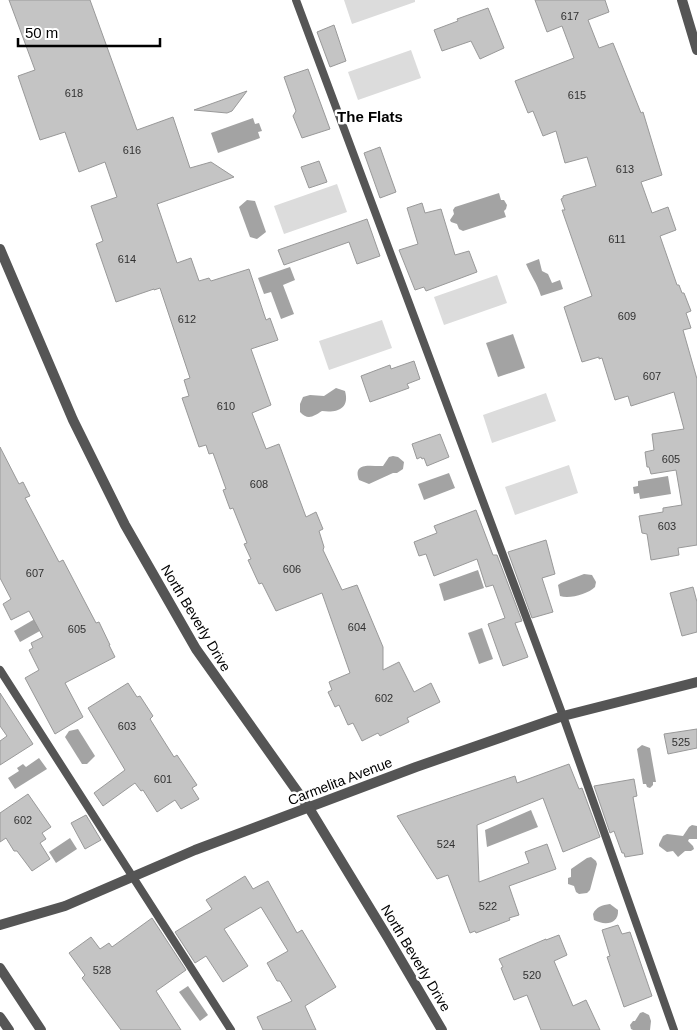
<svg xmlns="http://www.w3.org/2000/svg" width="697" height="1030" font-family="Arial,sans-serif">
<rect width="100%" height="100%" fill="#fff"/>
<g fill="#dcdcdc">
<polygon points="344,0 415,0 415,2 352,24"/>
<polygon points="411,50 421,78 358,100 348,72"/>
<polygon points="337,184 347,212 284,234 274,206"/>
<polygon points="497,275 507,303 444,325 434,297"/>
<polygon points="382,320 392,348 329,370 319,341"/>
<polygon points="546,393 556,421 492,443 483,415"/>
<polygon points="569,465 578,493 515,515 505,487"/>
</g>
<g fill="#a3a3a3">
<polygon points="253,118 255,124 259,123 262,131 258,132 260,138 218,153 211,133"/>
<polygon points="499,193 501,200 504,200 507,205 506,209 504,211 506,217 463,231 459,229 457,224 451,222 450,220 454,214 453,210 455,207"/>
<polygon points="247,200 255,201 266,232 257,239 250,237 239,207"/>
<path d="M539,259L542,271L548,274L552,283L560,280L563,289L541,296C537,283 531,276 526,264Z"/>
<polygon points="290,267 295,280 283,285 294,314 281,319 271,292 264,294 258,278"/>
<polygon points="513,334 525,368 498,377 486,343"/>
<path d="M336,388L345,391C350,409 337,413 322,411C314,416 308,421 300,412V404L303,397L310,395L324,396Z"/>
<path d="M393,456L398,457L404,462L403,469L397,473H393L369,484L359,480C352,461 373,467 383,466L389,457Z"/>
<polygon points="449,473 455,488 424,500 418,484"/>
<polygon points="668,476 671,494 640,499 639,493 634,494 633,487 638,486 638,481"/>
<polygon points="478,570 484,588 444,601 439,584"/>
<path d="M584,574L592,575L596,582L595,587C588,594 570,599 560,596L558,585L561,583Z"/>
<polygon points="40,616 47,627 20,642 14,631"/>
<polygon points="482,628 493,659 479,664 468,633"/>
<polygon points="78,729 95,756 87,764 82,764 65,737 69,731"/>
<polygon points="642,745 650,748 656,782 653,782 653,785 650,788 647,787 646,784 643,784 637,749"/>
<polygon points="39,758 47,769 15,789 8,778 19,771 17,768 23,764 26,767"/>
<polygon points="531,810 538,827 487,847 485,830"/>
<polygon points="692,825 697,826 697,839 689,839 688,841 693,846 694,849 691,851 685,851 678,857 673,851 667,852 659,846 659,844 663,836 667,834 683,836 689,827"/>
<polygon points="70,838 77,849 56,863 49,852"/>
<polygon points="591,857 596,861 597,864 590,890 587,893 579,894 576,892 574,886 568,884 568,878 571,877 571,869 587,858"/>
<path d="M610,904L618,910C619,924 605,926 594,920L593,914C596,907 602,905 610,904Z"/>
<polygon points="188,986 208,1015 200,1021 179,992"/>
<polygon points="643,1012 649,1015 651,1021 650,1030 633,1030 631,1029 630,1025 633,1021 635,1021 640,1013"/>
</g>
<g fill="#c4c4c4" stroke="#999">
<polygon points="9,0 90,0 137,130 173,117 190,168 211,162 234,177 157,204 177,263 191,258 199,281 209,278 211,281 249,269 266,320 270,318 278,340 251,349 271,405 252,413 266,449 279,444 306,517 316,512 323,529 319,531 324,547 323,550 342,590 357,585 383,647 383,670 399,662 414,692 431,683 440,702 407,718 409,722 380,736 378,733 362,741 353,723 348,725 339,705 335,707 328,692 332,690 329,682 350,673 322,593 276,611 262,583 259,584 248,560 251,559 244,544 247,543 233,508 230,509 223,490 226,489 213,453 209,454 206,445 199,447 182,398 189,396 184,380 190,378 160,288 154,290 154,289 116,302 96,244 103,241 91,206 117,197 105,162 79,172 65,132 40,140 18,76 35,70"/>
<polygon points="535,0 605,0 609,12 588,20 599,48 613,43 641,113 643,112 662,175 641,182 652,213 668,207 676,230 660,236 677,285 679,285 682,293 684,293 691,311 686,313 691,328 683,330 697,379 697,545 678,548 679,555 651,560 647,534 642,533 639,516 663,512 663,508 682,505 676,470 651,474 649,467 647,467 645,452 654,450 652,434 684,429 674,392 631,406 628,396 615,400 602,358 599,359 599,357 582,362 564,307 592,296 562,210 565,210 561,199 563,198 563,196 596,186 587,157 565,163 556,131 543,136 533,111 528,113 515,81 574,58 562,26 547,32"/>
<polygon points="488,8 504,48 480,59 471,41 442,51 434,30 458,21 457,19"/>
<polygon points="334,25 346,61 330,67 317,32"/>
<polygon points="308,69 330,129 302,138 293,116 296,111 284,77"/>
<polygon points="247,91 232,111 227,113 194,110"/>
<polygon points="380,147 396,192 380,198 364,153"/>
<polygon points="319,161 327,182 309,188 301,167"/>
<polygon points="422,203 425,213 441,209 455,255 469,251 477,272 426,291 424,287 415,290 399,250 418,244 407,208"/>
<polygon points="367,219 380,256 357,264 349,242 284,265 278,250"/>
<polygon points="414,361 420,379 407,384 409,388 370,402 361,376 390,365 391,369"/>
<polygon points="440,434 449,457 427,466 424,458 422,459 421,457 417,459 412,444"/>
<polygon points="0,447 19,484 23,482 30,496 25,498 59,562 63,560 96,623 99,622 110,645 109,645 115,657 65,683 83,717 55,734 25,678 39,670 29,650 33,648 31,643 43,637 29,611 11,620 3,604 11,599 0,578"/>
<polygon points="476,510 493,555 497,555 522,621 515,623 528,657 503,666 488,624 505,618 493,585 486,587 477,559 434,576 426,554 419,556 414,542 437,533 434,526"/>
<polygon points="546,540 555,574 542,578 553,612 532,618 508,552"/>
<polygon points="693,587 697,602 697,632 682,636 670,593"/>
<polygon points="128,683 137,697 140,696 153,716 150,719 174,757 177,755 197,785 192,788 199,799 181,809 175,800 157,812 143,790 141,791 135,783 103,806 94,793 125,770 88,708"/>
<polygon points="0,693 33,744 0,765 0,741 7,736 0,726"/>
<polygon points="697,729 697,748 668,754 664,734"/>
<polygon points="569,764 579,789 582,788 600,837 563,852 543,798 477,825 479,882 529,863 525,852 547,844 556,869 509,886 519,915 509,918 510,920 476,933 475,931 470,933 448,875 437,879 397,816 515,776 517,783"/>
<polygon points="634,779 637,796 633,797 643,854 625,857 624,853 622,853 614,831 610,833 594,786"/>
<polygon points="28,794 51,827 42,833 46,839 40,843 50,859 32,871 17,851 14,851 6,838 0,842 0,813"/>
<polygon points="86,815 101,840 85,849 71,823"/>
<polygon points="245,876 253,889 268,881 297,933 302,930 336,987 305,1006 316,1030 263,1030 257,1017 292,1001 280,981 277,981 267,963 288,951 261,907 224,929 248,966 223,982 206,956 195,963 175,932 212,909 206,900"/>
<polygon points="152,918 186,970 156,991 181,1030 121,1030 82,978 85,975 69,953 91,937 100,949 109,943 112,947"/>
<polygon points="618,925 622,934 630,932 652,996 624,1007 607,957 610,956 602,930"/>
<polygon points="559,935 567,955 554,961 573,1006 586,1000 600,1030 541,1030 527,995 514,1000 501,968 503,967 499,959 546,939 546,940"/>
</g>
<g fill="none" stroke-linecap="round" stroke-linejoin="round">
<g stroke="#555" stroke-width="8">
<polyline points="296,0 563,716 674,1030"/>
<polyline points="0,670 231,1030"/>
</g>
<g stroke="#555" stroke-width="10">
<polyline points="682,0 697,50"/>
<polyline points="0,925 65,906 195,850 416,767 563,716 697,682"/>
</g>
<g stroke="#555" stroke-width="10">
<polyline points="0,249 73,420 125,525 196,649 309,808 388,938 442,1030"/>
<polyline points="0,968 41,1030"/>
<polyline points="0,1017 9,1030"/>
</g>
</g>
<g text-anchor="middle" stroke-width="5" stroke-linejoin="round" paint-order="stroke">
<g font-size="11" fill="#313131">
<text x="570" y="20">617</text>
<text x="74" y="97">618</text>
<text x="577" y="99">615</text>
<text x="132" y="154">616</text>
<text x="625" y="173">613</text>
<text x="617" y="243">611</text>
<text x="127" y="263">614</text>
<text x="627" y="320">609</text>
<text x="187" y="323">612</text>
<text x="652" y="380">607</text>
<text x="226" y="410">610</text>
<text x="671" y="463">605</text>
<text x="259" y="488">608</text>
<text x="667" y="530">603</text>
<text x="292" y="573">606</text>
<text x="35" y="577">607</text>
<text x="357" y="631">604</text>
<text x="77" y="633">605</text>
<text x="384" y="702">602</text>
<text x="127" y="730">603</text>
<text x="681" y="746">525</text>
<text x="163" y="783">601</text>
<text x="23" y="824">602</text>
<text x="446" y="848">524</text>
<text x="488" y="910">522</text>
<text x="102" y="974">528</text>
<text x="532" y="979">520</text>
</g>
<g font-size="14" fill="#000" stroke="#fff">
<text transform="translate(196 618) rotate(59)" y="5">North Beverly Drive</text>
<text transform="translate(340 781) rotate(-21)" y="5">Carmelita Avenue</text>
<text transform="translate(416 958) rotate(59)" y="5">North Beverly Drive</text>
</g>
<g font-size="15" font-weight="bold" fill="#000" stroke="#fff">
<text x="370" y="122">The Flats</text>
</g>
</g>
<path d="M18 38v8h142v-8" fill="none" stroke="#000000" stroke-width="2.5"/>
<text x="25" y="38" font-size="15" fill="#000000" stroke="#ffffff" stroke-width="4" paint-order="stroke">50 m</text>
</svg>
